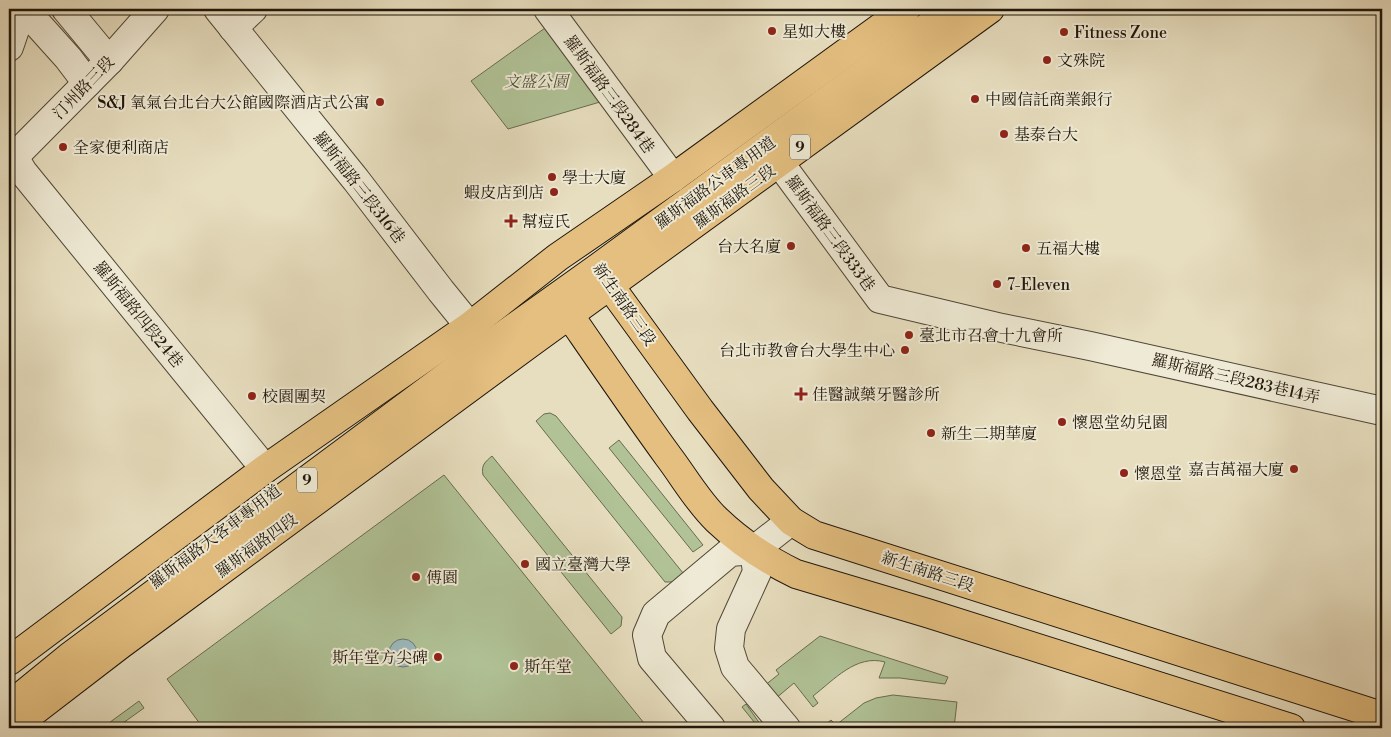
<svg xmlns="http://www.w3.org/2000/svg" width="1391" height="737" font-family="'Libre Bodoni','Noto Serif TC',serif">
<rect width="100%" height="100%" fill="#e7debf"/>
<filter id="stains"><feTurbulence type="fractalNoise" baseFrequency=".004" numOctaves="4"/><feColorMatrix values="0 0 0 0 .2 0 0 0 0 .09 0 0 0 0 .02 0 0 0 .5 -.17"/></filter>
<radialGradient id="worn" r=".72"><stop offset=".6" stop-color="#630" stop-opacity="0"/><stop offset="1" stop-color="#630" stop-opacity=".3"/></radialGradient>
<g fill="#b0c296" stroke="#676c50">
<polygon points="545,28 600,102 508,129 471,81"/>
<polygon points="550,413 556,416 683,573 672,582 665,582 536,421 544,414"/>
<polygon points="619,440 703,545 693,552 609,448"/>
<path d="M492,456L622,617L621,626L611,634L483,475C481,465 485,462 492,456Z"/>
<polygon points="444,475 648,728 203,728 167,679"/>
<path d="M820,636L948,677L945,684L900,678H879L885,662C856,654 834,680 813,696L818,703L813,707L794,683L775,699L764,686L779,674L776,670Z"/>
<polygon points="893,695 957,702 954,728 830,728 826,724 831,720 836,725 864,703 876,698"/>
<polygon points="139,701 144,708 116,728 102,728"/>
<polygon points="746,704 763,728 759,728 742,707"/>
</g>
<circle fill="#9cb9bd" stroke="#6a7775" cx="403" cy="653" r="14"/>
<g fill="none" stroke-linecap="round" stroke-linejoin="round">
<g stroke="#504737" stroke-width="30">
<g id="minor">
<polyline points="24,9 68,58 87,83"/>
<polyline points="66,9 109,61"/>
<polyline points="218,9 356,180 441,291 484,344"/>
<polyline points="548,9 673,178"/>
<polyline points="233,28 253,9"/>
<polyline points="9,47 22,9"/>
<polyline points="9,149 23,172 265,469"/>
<polyline points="9,162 109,61 155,9"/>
<polyline points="779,162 880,299 1002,328 1090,346 1382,411"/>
<polyline points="754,550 757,572 731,629 729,648 735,667 786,728"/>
<polyline points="711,728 652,658 647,635 656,614 730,552 754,550 791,521"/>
</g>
</g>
<g stroke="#1e150a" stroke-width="30">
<g id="major">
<polyline points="601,271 610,286 700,410 761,489 791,521 814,535 1382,716"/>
<path d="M559,300C595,352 631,405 668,456C684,477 698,502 717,520C740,542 767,560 796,574L927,613L1291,728"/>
<polyline points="9,661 265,469 470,326 558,257 673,178 906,9"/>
<polyline points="9,706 69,657 463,364 599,267 952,9"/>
<polyline points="12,728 120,645 529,344 990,9"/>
</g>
</g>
<use href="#minor" stroke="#efead5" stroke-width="28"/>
<use href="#major" stroke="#e4bf80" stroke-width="28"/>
</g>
<g fill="#8f2418" stroke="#efead5" stroke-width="2">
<circle cx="772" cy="31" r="5"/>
<circle cx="1064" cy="32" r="5"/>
<circle cx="1047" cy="60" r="5"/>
<circle cx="975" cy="99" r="5"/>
<circle cx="380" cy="102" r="5"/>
<circle cx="1004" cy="134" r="5"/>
<circle cx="63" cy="147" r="5"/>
<circle cx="552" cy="177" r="5"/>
<circle cx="554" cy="192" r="5"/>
<path d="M508.5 213.5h5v5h5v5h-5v5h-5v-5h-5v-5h5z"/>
<circle cx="791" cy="246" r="5"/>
<circle cx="1026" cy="248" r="5"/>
<circle cx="997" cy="284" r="5"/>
<circle cx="909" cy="335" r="5"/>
<circle cx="905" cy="350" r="5"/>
<path d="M798.5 386.5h5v5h5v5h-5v5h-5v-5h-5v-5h5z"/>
<circle cx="252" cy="396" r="5"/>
<circle cx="1062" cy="422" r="5"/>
<circle cx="931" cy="433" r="5"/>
<circle cx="1294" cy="469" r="5"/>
<circle cx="1124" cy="473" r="5"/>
<circle cx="525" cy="564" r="5"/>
<circle cx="416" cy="577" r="5"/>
<circle cx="438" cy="657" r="5"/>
<circle cx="514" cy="666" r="5"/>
</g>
<g text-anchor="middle" stroke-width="4" stroke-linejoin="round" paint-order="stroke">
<g fill="#efead5" stroke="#5d5547" stroke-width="1">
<rect x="790" y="134.5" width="20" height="25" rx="4"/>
<rect x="297" y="467.5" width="20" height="25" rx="4"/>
</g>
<g font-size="15" font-weight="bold" fill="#1e150a">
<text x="800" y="152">9</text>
<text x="307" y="485">9</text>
</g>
<g font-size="16" fill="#1e150a" stroke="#efead5" text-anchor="start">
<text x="782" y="37">星如大樓</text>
<text x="1074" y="38">Fitness Zone</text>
<text x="1057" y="66">文殊院</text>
<text x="985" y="105">中國信託商業銀行</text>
<text x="370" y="108" text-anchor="end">S&amp;J 氧氣台北台大公館國際酒店式公寓</text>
<text x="1014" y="140">基泰台大</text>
<text x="73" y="153">全家便利商店</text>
<text x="562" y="183">學士大廈</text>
<text x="544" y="198" text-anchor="end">蝦皮店到店</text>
<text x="522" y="227">幫痘氏</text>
<text x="781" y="252" text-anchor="end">台大名廈</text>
<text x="1036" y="254">五福大樓</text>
<text x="1007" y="290">7-Eleven</text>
<text x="919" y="341">臺北市召會十九會所</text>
<text x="895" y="356" text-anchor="end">台北市教會台大學生中心</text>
<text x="812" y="400">佳醫誠藥牙醫診所</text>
<text x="262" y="402">校園團契</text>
<text x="1072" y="428">懷恩堂幼兒園</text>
<text x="941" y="439">新生二期華廈</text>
<text x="1284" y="475" text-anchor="end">嘉吉萬福大廈</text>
<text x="1134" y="479">懷恩堂</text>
<text x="535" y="570">國立臺灣大學</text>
<text x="426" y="583">傅園</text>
<text x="428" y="663" text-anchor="end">斯年堂方尖碑</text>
<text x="524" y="672">斯年堂</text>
</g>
<g font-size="16" font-style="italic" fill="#51523b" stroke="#efead5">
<text x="536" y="87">文盛公園</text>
</g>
<g font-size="16" fill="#1e150a" stroke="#efead5">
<text transform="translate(83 87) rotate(-46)" y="6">汀州路三段</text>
<text transform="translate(610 94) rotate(54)" y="6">羅斯福路三段284巷</text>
<text transform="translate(715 182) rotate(-36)" y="6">羅斯福路公車專用道</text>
<text transform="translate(360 187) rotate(52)" y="6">羅斯福路三段316巷</text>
<text transform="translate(734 196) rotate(-36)" y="6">羅斯福路三段</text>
<text transform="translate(831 233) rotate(54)" y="6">羅斯福路三段333巷</text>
<text transform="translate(625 304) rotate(55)" y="6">新生南路三段</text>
<text transform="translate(139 314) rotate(51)" y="6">羅斯福路四段24巷</text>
<text transform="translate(1236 378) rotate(13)" y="6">羅斯福路三段283巷14弄</text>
<text transform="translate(215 536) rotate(-37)" y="6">羅斯福路大客車專用道</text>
<text transform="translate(256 545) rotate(-36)" y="6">羅斯福路四段</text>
<text transform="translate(928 571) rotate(18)" y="6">新生南路三段</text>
</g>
</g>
<rect width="1391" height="737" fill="none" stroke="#e7debf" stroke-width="30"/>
<rect x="10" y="10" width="1371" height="717" fill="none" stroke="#1e150a" stroke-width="2.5"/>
<rect x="15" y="15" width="1361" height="707" fill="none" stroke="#1e150a"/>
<rect width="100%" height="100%" filter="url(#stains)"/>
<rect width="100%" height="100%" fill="url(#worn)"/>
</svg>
